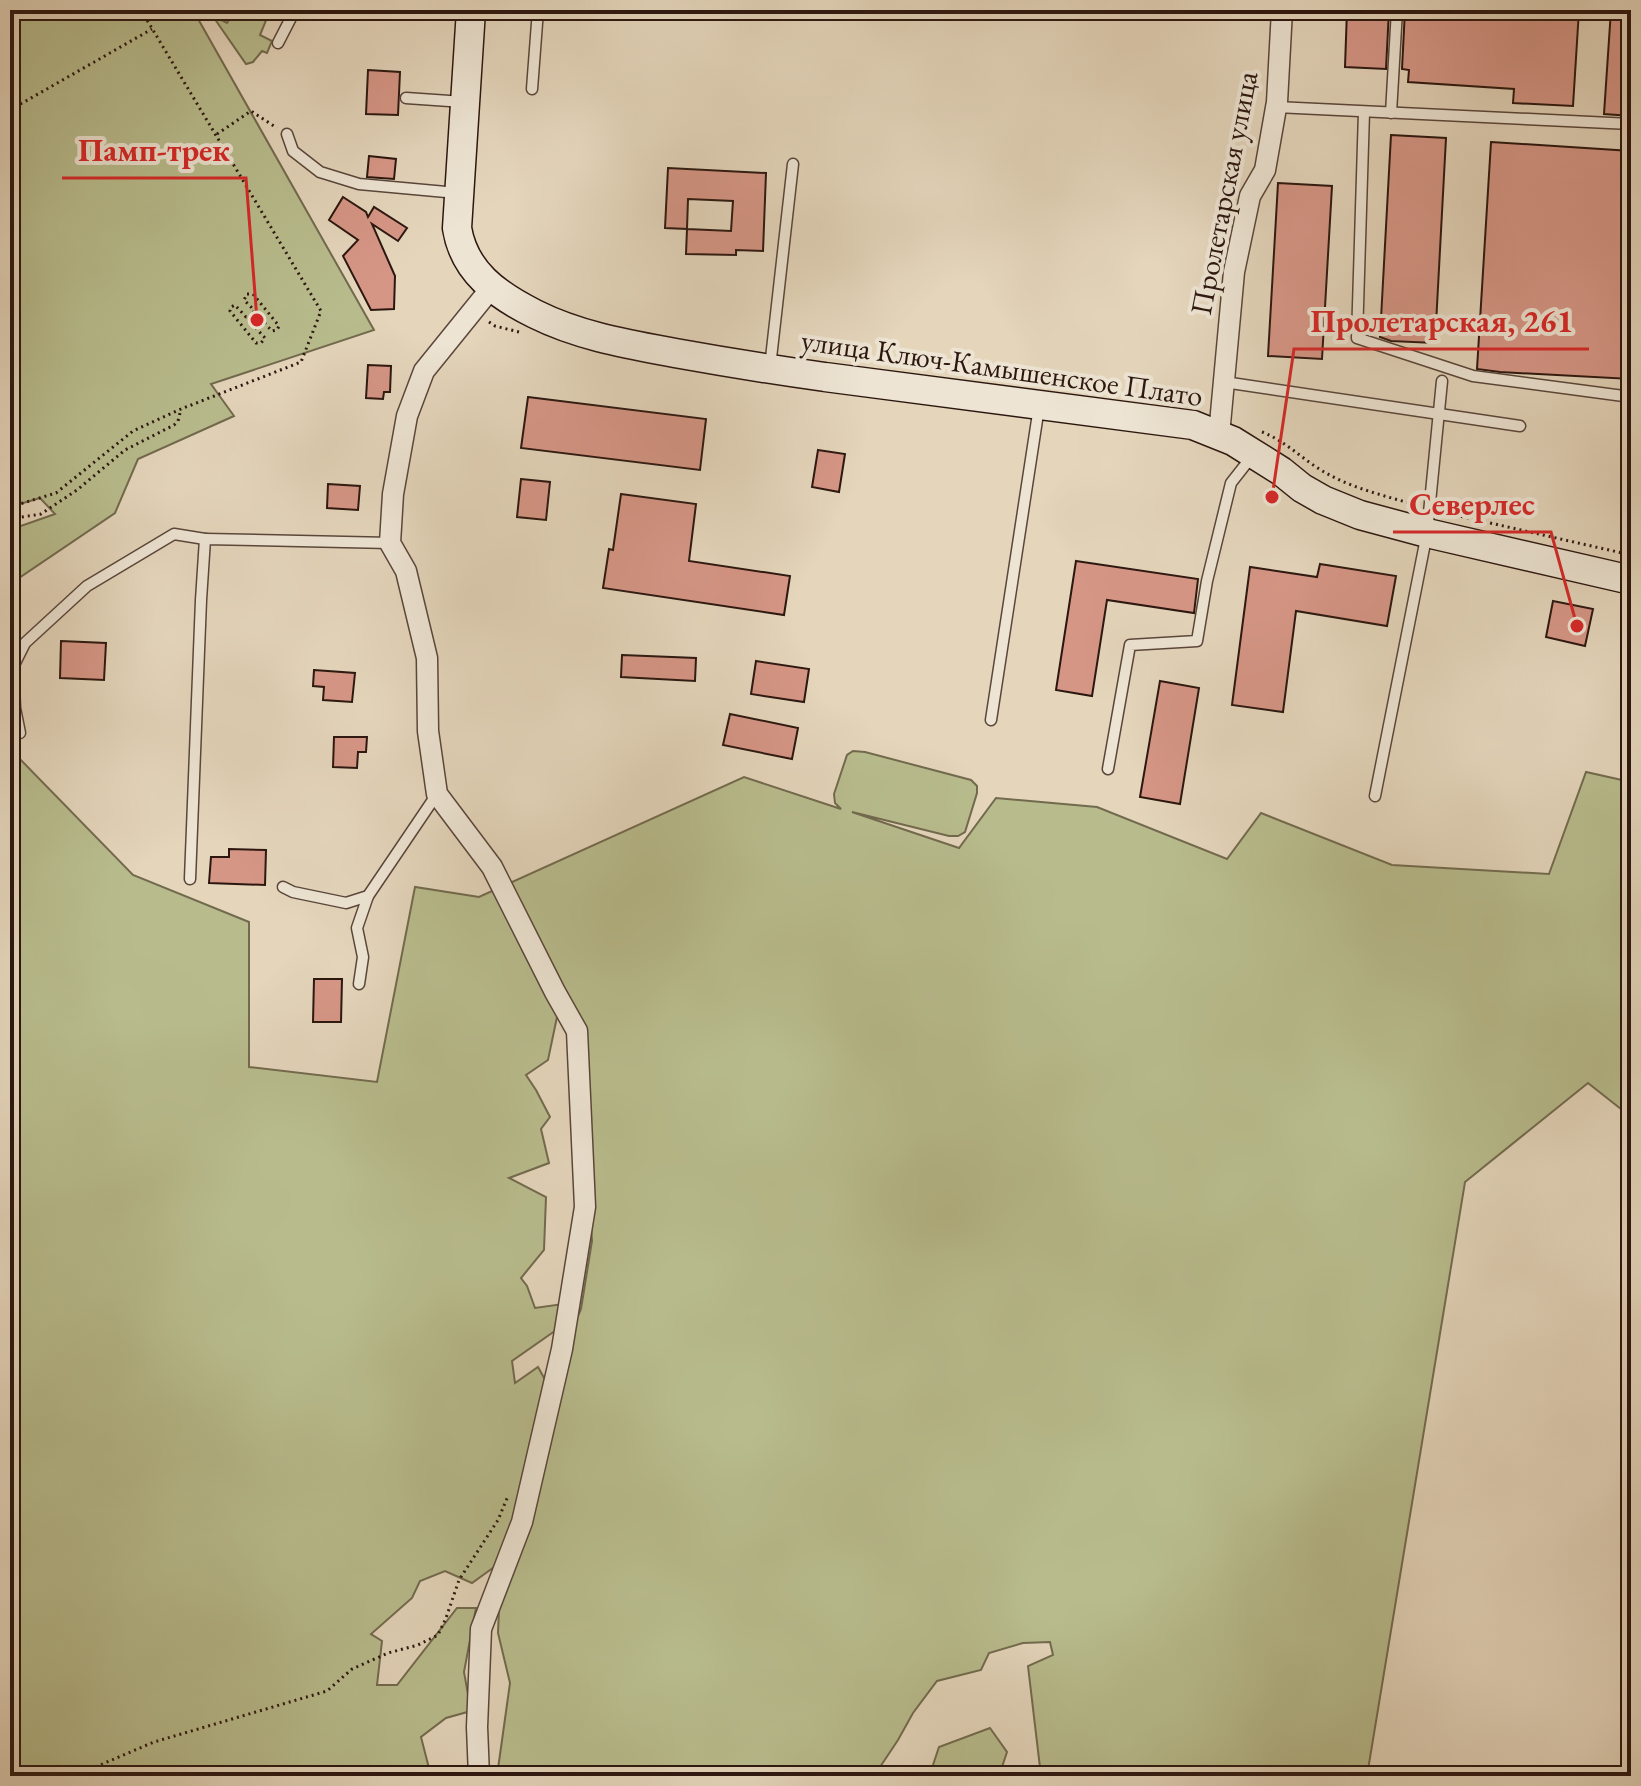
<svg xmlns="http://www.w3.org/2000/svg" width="1641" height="1786" font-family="'EB Garamond',serif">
<rect width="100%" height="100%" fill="#e4d5bb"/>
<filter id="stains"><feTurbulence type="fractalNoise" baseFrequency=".0025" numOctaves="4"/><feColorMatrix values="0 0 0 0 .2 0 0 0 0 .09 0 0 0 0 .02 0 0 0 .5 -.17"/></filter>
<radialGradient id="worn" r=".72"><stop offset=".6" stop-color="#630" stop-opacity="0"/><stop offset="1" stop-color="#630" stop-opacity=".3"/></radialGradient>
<g fill="#b8bc8d" stroke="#726a4e" stroke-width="2" fill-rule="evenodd">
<polygon points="10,10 193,10 374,330 211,384 234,416 138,459 115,513 10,584 10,526 18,527 55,514 40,498 10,507"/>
<polygon points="235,10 260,10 267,18 260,35 272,41 267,53 262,51 253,62 246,64 212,15 227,23"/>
<path d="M853,751L865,752L971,780L977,786V793L965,832L958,836H949L852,812L959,848L996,798L1097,807L1227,859L1261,813L1392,865L1549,874L1586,772L1631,782V1117L1588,1083L1465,1182L1367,1776H1041L1028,1666L1053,1655L1050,1642L1023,1643L989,1653L981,1670L937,1681L913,1713L898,1740L874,1776H497L510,1683L498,1633L501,1562L472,1583L445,1571L420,1581L412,1598L371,1634L382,1641L377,1685H397L457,1608H476L464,1672L471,1711L446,1718L421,1737L431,1776H10V755H16L133,875L249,922V1067L377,1082L415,887L479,897L744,777L841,809L835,803L834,794L847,755ZM577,1014L592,1241L581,1309L548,1385L538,1367L515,1383L512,1361L572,1319L563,1304L535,1308L527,1286L521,1278L544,1250L546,1197L509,1178L549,1163L541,1129L550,1117L536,1090L526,1075L548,1060L557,1017Z"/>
<polygon points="990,1728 1007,1752 999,1776 926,1776 931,1771 939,1747"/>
</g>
<g fill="#d69686" stroke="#2c1710" stroke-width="2" fill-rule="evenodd">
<polygon points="1347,10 1389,10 1386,69 1345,67"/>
<polygon points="1405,10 1579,10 1573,106 1513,103 1514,89 1408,82 1409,70 1402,69"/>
<polygon points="1611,10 1631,10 1631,116 1604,114"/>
<polygon points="368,70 400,72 398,115 366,114"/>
<polygon points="1391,135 1446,138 1435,343 1391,341 1380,337"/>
<polygon points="1491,142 1631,151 1631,379 1500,372 1477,369"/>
<polygon points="369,156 396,159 394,179 367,177"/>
<path d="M668,168L766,173L763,251L736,250V255L686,254L687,229L665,228ZM688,199L733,201L731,231L687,229Z"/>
<polygon points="1278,183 1332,186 1322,359 1268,356"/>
<polygon points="343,197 366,212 368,217 374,207 407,228 398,241 372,224 395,276 394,309 371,310 343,256 358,240 329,220"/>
<polygon points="368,365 391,366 390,392 384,392 383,399 366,398"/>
<polygon points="528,397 706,419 700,470 521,448"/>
<polygon points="818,450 845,454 839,492 812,487"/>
<polygon points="521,479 550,482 546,520 517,517"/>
<polygon points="328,484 360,486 358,510 327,508"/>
<polygon points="621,494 696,504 689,561 790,576 784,615 603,588 609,549 613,550"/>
<polygon points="1076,561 1198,579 1194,613 1107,600 1092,696 1056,690"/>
<polygon points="1320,564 1396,576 1387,626 1296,611 1283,712 1232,705 1250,567 1317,577"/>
<polygon points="1553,601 1593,609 1585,646 1546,637"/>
<polygon points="61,641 106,643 104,680 60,678"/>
<polygon points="622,655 696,658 695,681 621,677"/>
<polygon points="756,661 809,669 804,702 751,694"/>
<polygon points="314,670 355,673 352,702 323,700 324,687 313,686"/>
<polygon points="1160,681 1199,688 1180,804 1140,797"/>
<polygon points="730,714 798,728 792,759 723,745"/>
<polygon points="334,737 367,737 366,752 358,752 357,768 333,767"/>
<polygon points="229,849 266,850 265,885 209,883 211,857 229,857"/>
<polygon points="314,979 342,979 341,1022 313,1022"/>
</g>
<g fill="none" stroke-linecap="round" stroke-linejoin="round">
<g stroke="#5a463b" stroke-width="13">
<g id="service">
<polyline points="278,43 295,10"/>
<polyline points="532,89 538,10"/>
<polyline points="406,98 464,102"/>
<polyline points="1276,107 1631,124"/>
<polyline points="1364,112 1357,338 1473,376 1631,397"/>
<polyline points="1391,113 1397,10"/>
<polyline points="287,134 293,151 320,172 359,184 457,193"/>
<polyline points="770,367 793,164"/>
<polyline points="1224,382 1520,426"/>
<polyline points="991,720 1039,407"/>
<polyline points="20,733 15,708 13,667 25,643 87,586 174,534 205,539"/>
<polyline points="1108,769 1130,645 1197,641 1207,581 1231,483 1253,455"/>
<polyline points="1375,796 1427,533 1442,381"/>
<polyline points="190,879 201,600 205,539 390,543"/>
<polyline points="283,887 293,892 346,903 368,896 437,794"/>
<polyline points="359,984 363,957 357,928 368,896"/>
</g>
</g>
<g stroke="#5a463b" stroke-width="23">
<g id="minor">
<polyline points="1219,435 1234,272 1250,196 1265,170 1277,102 1282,10"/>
<polyline points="479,1776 477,1727 481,1629 522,1522 562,1349 585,1207 577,1031 555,992 492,867 437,794 428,731 427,658 406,571 390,543 393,494 407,416 424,371 492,287"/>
</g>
</g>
<g stroke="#2c1710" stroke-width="31">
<path id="secondary" d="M471,10L457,228C464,272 497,295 535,314C579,336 627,344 675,353C725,362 775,370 825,377C948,393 1071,409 1193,425L1233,441L1281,471L1302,488L1323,500L1360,515L1427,533L1631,580"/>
</g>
<g stroke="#2c1710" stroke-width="3" stroke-dasharray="2 4" stroke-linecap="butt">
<polyline points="10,110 152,29"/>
<polyline points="217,134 251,111 277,128"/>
<polygon points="247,294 253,294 279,326 277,330 272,331 262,320 256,321 256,328 265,338 261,343 256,343 230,311 231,307 235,305 246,317 253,316 254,310 244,300"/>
<polyline points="489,322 495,326 519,332"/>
<path d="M1262,432C1286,441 1304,461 1326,473C1354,489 1386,496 1416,505"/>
<polyline points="10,507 56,493 133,431 181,409 301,362 321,311 141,10"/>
<polyline points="1455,515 1631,555"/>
<polyline points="10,519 41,514 77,490 125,450 174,425 178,421 181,409"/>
<polyline points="80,1776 93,1768 154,1742 327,1691 352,1669 388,1653 418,1645 438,1635 446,1618 459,1580 498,1520 508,1496"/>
</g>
<use href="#service" stroke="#ede4d3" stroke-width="10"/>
<use href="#minor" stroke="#ede4d3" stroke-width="20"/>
<use href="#secondary" stroke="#ede4d3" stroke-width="28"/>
</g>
<g text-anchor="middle" stroke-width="8" stroke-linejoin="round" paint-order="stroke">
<g font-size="30" fill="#2c1710" stroke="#ede4d3">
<text transform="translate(1224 193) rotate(-79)" y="10">Пролетарская улица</text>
<text transform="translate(1002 368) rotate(8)" y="10">улица Ключ-Камышенское Плато</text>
</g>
</g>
<path fill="none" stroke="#d62828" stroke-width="3" d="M257 320L246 178H62M1272 497L1294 349H1589M1577 626L1551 532H1393"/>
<g fill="#d62828" stroke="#ede4d3" stroke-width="3">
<circle cx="257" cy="320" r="8"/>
<circle cx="1272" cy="497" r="8"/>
<circle cx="1577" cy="626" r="8"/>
</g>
<g font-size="32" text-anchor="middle" font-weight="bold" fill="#d62828" stroke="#ede4d3" stroke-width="8" stroke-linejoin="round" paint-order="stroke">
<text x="154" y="161">Памп-трек</text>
<text x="1442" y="332">Пролетарская, 261</text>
<text x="1472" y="515">Северлес</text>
</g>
<rect width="1641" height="1786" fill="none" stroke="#e4d5bb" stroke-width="40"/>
<rect x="12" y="12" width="1617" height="1762" fill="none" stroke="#2c1710" stroke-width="4"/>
<rect x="20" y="20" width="1601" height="1746" fill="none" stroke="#2c1710" stroke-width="2"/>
<rect width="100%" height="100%" filter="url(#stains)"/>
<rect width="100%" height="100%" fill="url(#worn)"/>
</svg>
